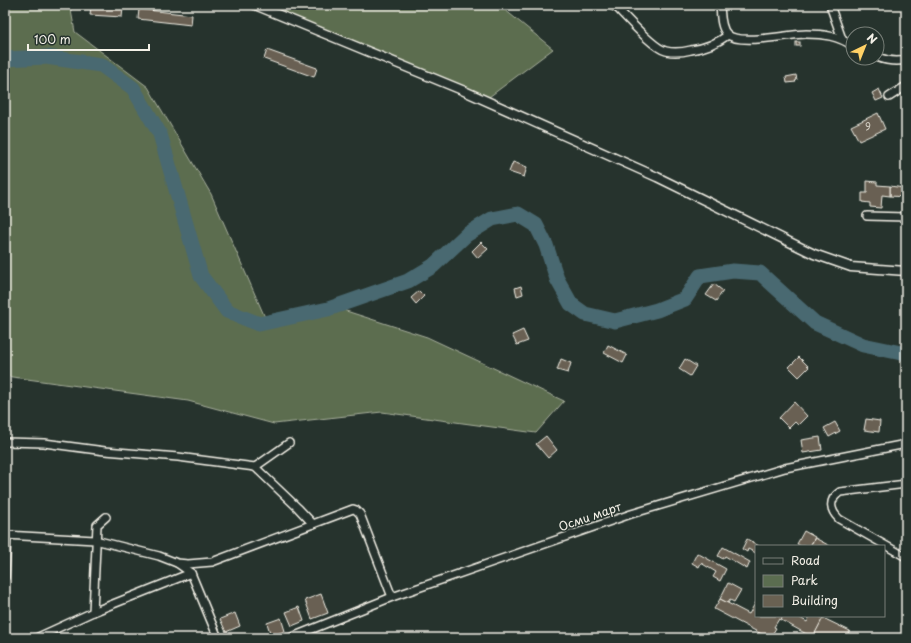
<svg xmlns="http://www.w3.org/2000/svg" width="911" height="643" font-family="'Playpen Sans',sans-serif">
<rect width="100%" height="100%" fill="#26332d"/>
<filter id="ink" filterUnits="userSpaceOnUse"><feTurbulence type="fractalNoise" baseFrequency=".025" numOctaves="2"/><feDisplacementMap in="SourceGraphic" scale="8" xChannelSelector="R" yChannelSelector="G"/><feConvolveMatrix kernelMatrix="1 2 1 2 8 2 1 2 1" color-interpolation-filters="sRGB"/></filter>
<g filter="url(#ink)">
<g fill="#5b6d50" stroke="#a8af9c">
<polygon points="5,5 70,5 75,32 148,87 211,194 267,322 343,310 427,337 564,401 536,433 382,412 274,424 188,401 5,376"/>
<polygon points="282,5 499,5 553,49 485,100 286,18"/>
</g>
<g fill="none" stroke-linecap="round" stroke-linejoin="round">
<polyline stroke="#4a6971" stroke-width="15" points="5,59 46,57 101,65 133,88 160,134 201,276 227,311 259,324 328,309 408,281 433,266 466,235 492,219 518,214 536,225 546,245 557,279 571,304 585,314 615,321 657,310 685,299 700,276 733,271 760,273 815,323 863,345 906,354"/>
</g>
<g fill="#696152" stroke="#f4f1e8">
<polygon points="91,6 123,8 122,17 90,15"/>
<polygon points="139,9 192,15 191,25 138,19"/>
<rect x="796" y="42" width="4" height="4"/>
<polygon points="267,50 317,68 314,77 264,59"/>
<polygon points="796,75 797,80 795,81 796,82 787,83 786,77"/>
<polygon points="879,89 883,98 876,101 872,93"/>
<polygon points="878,113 885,129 859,141 851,126"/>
<polygon points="513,162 527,167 524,177 509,172"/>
<polygon points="904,175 906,175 906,197 890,196 890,186 904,188"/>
<polygon points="867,181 877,182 877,185 890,186 890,196 882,195 881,208 870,207 870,203 862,202 862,193 867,193"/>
<polygon points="481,242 488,249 478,258 472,251"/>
<polygon points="714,284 723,291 716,301 706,295"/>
<polygon points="521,286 523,294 517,296 515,288"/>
<polygon points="419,291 424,296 416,304 411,298"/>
<polygon points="523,330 528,341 517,345 512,335"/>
<polygon points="608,345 627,355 623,363 604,353"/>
<polygon points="799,357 809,367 799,377 789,367"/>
<polygon points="561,359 571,363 568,373 557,370"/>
<polygon points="685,359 696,366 690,376 679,369"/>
<polygon points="794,402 807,416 798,425 795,422 789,428 779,418"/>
<polygon points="866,419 880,421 879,432 864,430"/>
<polygon points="835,422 840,431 829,437 824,428"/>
<polygon points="546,436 557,450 548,458 536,444"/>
<polygon points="820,437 822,450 803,453 801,440"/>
<polygon points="804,531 815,537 810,546 801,546 797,544"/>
<polygon points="815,538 830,546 810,546"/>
<polygon points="747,539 759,546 756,546 756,553 748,549 747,552 742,549"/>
<polygon points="723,547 750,562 747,569 725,556 723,559 718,556"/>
<polygon points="697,553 726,569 720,581 713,577 716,572 701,563 699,567 692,563"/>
<polygon points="728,583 741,590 734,602 730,600 728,603 720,599"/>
<polygon points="321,594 328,613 312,619 305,600"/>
<polygon points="720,599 749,614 756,602 756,616 783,616 781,620 779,619 774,627 776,628 770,638 769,638 714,609"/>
<polygon points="299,607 304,621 292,626 286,612"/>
<polygon points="235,613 240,626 226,632 220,619"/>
<polygon points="783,616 797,616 807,622 810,616 818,616 823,618 814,636 811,634 810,636 781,620"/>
<polygon points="281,618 285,631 271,636 267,623"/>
<polygon points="823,618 850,631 846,638 813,637"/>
<polygon points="906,626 906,638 900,638"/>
<polygon points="759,633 769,638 756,638"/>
</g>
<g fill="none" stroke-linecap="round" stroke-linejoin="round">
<g stroke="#f4f1e8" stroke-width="10">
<g id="minor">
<path d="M611,5L617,8C628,19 653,48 666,51C674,53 683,52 691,50C705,48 716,44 728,35"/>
<path d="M720,5C721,14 720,27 727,34C739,46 788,34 806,34C824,34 838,36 853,46"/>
<polyline points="832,5 831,8 842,39"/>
<path d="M877,57C887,61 896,62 906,60"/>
<polyline points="889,97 906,86"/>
<polyline points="867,216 906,217"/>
<polyline points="5,442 44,443 105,451 178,457 255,467 298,508 313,524"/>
<polyline points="255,467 289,443"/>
<path d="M906,484L840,492C828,500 830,510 839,519L906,557"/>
<polyline points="5,535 95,540 159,556 177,563 188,564 212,562 353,509 356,510 360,514 392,597"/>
<polyline points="177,563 191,573 218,638"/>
<polyline points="5,577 7,536"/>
<polyline points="93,612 97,525 106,517"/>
<polyline points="36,638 93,612 191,573"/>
<polyline points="290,638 392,597 631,514 785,468 906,444"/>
</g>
</g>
<g stroke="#f4f1e8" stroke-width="11">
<polyline id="tertiary" points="255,5 462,90 657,177 814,254 851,267 906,271"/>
</g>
<use href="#minor" stroke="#26332d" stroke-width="7"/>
<use href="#tertiary" stroke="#26332d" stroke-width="8"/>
</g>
</g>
<g text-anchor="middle" stroke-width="3" stroke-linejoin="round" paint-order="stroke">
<g font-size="10" fill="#d1cdc2">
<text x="868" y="131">9</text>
</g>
<g font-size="12" fill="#f4f1e8" stroke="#26332d">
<text transform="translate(590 517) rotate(-19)" y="4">Осми март</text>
</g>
</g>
<rect width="911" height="643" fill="none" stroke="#26332d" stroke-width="20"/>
<rect x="10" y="10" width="891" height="623" fill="none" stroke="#f4f1e8" stroke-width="1.5" filter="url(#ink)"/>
<rect x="755" y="545" width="130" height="72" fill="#26332d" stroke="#787f78"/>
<rect x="763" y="558" width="20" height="6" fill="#26332d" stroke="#787f78"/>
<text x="791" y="565" font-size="12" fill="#f4f1e8">Road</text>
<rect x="763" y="575" width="20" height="12" fill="#5b6d50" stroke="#787f78"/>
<text x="791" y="585" font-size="12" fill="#f4f1e8">Park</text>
<rect x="763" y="595" width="20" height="12" fill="#696152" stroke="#787f78"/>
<text x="791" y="605" font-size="12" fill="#f4f1e8">Building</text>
<g transform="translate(865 46) rotate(43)"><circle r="19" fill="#26332d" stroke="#787f78"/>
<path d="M0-3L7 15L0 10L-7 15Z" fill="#ffd166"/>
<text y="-6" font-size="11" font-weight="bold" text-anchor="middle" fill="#f4f1e8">N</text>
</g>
<path d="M28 44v6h121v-6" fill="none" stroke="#f4f1e8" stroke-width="2"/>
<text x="34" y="44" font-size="12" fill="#f4f1e8" stroke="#26332d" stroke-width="3" paint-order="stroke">100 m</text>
</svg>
